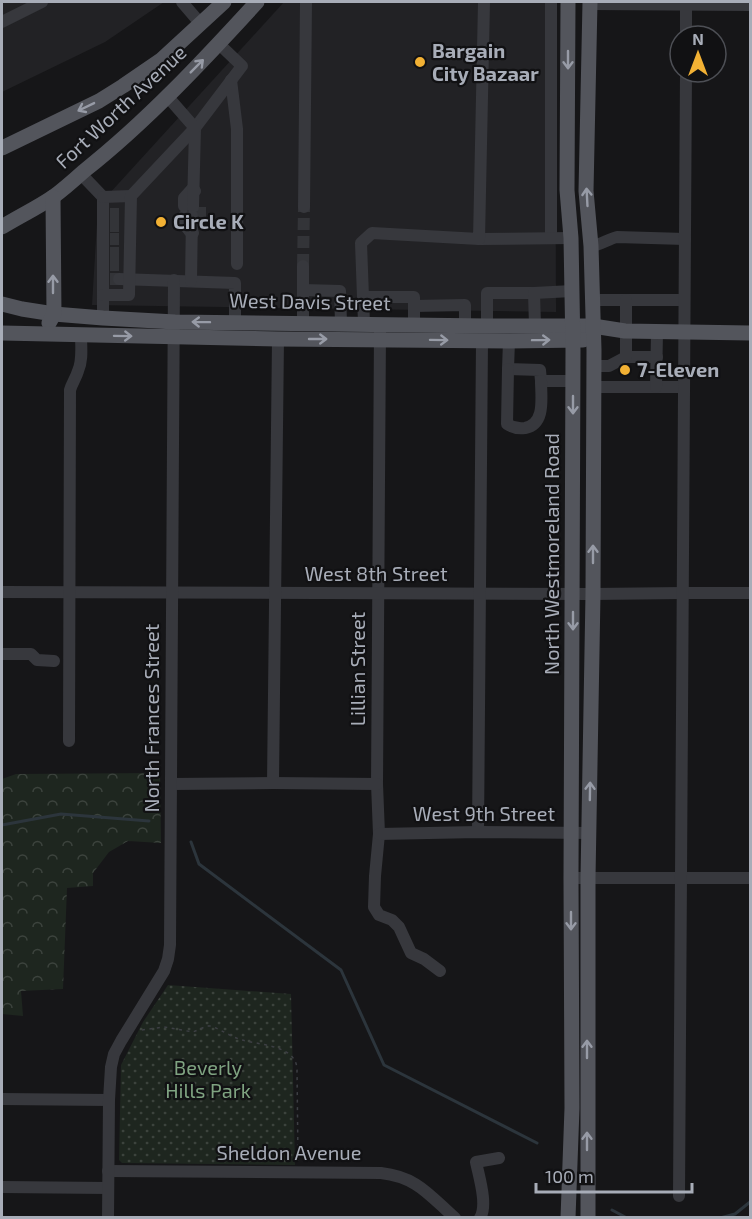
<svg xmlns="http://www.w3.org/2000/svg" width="752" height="1219" font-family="'Exo 2',sans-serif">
<defs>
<pattern id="forest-crowns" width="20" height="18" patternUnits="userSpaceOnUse" patternTransform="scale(1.5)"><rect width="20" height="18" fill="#1e261f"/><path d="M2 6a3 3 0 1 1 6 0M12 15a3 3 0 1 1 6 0" fill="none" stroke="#3c433d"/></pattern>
<pattern id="park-dots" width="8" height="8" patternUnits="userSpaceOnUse" patternTransform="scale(1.5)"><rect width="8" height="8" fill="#1e261f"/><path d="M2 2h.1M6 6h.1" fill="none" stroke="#3c433d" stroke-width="1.8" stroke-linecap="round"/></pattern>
</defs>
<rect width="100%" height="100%" fill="#161618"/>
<g fill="#222225">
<polygon points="2,2 164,2 105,42 2,92"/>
<polygon points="284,2 555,2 556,312 92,305 98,206"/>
</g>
<polygon fill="url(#forest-crowns)" points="160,773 161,843 128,841 109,852 93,873 93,886 67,888 63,989 21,991 23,1016 2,1014 2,779 16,774"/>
<polygon fill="url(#park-dots)" points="168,985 291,994 295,1165 122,1163 119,1160 121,1065 143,1022"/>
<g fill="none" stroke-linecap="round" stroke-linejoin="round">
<g stroke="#2c353c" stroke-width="3">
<polyline points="2,825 61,814 149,821"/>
<polyline points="191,842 199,864 341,970 384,1065 537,1143"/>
<polyline points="612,1210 627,1218"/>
<polyline points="720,1218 735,1214 750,1202"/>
</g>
<g stroke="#333438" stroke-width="12" stroke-dasharray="12 6" stroke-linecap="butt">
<polyline points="110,214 119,214"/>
<polyline points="200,217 200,207"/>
<polyline points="110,226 119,226"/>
<polyline points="110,239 119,239"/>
<polyline points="110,253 119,253"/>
<polyline points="110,265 119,265"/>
<polyline points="303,266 304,207"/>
<polyline points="110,279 119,279"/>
</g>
<path stroke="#3d3f44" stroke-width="1.5" stroke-dasharray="3 4.5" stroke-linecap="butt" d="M142,1030L164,1027L193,1032L207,1026H211C222,1030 231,1037 242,1040C259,1045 296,1045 297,1069L298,1161"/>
<g stroke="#37383d" stroke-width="12">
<polyline points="182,2 200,23"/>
<polyline points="551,2 551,238"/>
<polyline points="590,4 750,5"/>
<polyline points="2,22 42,2"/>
<polyline points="686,36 686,2"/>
<polyline points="231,80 237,129 237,264"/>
<polyline points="81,174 103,197 103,318"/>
<polyline points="103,197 131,196"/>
<polyline points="184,206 184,198 193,188 195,191"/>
<polyline points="193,207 195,128 242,66 219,44"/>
<polyline points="304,207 306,2"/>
<polyline points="184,216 184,224 192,234 193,233"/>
<polyline points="479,239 571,238"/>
<path d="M591,246C601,245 608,239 617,237L685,239"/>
<polyline points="119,279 235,283 235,322"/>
<polyline points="191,281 192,216"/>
<polyline points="303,290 340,291 341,323"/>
<polyline points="103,295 129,295 131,196 195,128 167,96"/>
<polyline points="363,297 364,323"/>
<polyline points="592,300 683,300"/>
<polyline points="414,306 465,305 465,325"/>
<polyline points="303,323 303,266"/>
<polyline points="414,324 414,297 363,297 361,243 372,233 479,239 484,2"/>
<polyline points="487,326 487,293 534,293"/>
<polyline points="535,326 534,293 572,291"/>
<polyline points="380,331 377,784 379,834 375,876 374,907 379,915 392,920 399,927 411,953 424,959 440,971"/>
<polyline points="509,341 508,369 540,370 541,381 573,381"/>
<polyline points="626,357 657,357"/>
<polyline points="594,366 609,366 626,357 626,300"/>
<path d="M508,369L507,424C513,428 518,429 525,428C546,424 541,397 541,381"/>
<polyline points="594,387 683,387"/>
<polyline points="656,387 657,332"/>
<polyline points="2,592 593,594 683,593 750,593"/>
<polyline points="2,654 31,654 37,660 54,661"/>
<path d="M69,741L70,390C72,383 76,378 78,371C83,360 81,347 81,335"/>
<polyline points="273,783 278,339"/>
<polyline points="172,784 273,783 377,784"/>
<polyline points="478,832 482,341"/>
<polyline points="379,834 478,832 589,833"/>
<polyline points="571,878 750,878"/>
<polyline points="2,1099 109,1100"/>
<path d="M108,1171L381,1173C417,1177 429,1195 455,1218"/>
<polyline points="2,1187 108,1188"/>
<polyline points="679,1196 686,72"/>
<polyline points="108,1218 109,1100 111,1067 114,1054 121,1041 164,971 168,959 170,945 174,280"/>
<path d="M480,1218C488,1205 479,1177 476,1162L499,1158"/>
</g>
<g stroke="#53555c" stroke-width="15">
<polyline points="2,148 99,101 123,86 161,60 224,2"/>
<path d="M2,227C18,217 37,208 53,197C64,189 74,180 84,171C147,121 203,61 257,2"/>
<polyline points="2,304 22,309 54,314 103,318 175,322 487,326 593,326 625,331 750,333"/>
<polyline points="49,323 54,314 53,197"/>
<polyline points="2,333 278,339 509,341 583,340"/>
<polyline points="568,1218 572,1108 571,878 573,350 571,238 567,190 568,2"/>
<polyline points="588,1218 588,878 593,594 594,350 591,246 586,191 590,2"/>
</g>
</g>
<defs><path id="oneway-shaft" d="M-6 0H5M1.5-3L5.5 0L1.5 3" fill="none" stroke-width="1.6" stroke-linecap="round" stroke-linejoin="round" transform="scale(1.5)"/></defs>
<g stroke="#979ba6">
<use href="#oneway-shaft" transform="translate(568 60) rotate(90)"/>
<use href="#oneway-shaft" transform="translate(197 66) rotate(-45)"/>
<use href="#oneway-shaft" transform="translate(86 107) rotate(154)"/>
<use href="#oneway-shaft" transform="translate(587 197) rotate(-93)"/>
<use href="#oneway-shaft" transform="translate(53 284) rotate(-90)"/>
<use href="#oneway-shaft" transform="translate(201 322) rotate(-179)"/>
<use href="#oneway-shaft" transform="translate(123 336) rotate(1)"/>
<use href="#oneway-shaft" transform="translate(318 339)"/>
<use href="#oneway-shaft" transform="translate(439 340) rotate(1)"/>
<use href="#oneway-shaft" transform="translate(541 340) rotate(-1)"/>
<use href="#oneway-shaft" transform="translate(573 405) rotate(90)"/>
<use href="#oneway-shaft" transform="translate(593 554) rotate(-90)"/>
<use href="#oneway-shaft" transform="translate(573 621) rotate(90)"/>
<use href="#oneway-shaft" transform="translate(590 791) rotate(-89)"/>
<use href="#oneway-shaft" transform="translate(571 921) rotate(90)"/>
<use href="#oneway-shaft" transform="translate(587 1049) rotate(-90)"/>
<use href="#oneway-shaft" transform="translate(587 1141) rotate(-90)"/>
</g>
<g fill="#f2b134" stroke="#111113" stroke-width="2">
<circle cx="420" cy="62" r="6"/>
<circle cx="161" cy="222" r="6"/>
<circle cx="625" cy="370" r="6"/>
</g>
<g text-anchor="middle" stroke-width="4.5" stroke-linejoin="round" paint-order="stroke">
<g font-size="20" font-weight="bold" fill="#a8adb8" stroke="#111113" text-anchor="start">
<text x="432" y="58">Bargain<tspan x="432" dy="23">City Bazaar</tspan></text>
<text x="173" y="229">Circle K</text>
<text x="637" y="377">7-Eleven</text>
</g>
<g font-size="20" fill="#a8adb8" stroke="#111113">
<text transform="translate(121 107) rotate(-43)" y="7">Fort Worth Avenue</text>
<text transform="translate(310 302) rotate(1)" y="7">West Davis Street</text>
<text transform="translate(552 554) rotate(-90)" y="7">North Westmoreland Road</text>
<text x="376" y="581">West 8th Street</text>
<text transform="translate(358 669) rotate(-90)" y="7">Lillian Street</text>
<text transform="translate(152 718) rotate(-90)" y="7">North Frances Street</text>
<text x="484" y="821">West 9th Street</text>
<text x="289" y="1160">Sheldon Avenue</text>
</g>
<g font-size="20" fill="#7fa381" stroke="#111113">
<text x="208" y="1075">Beverly<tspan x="208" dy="23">Hills Park</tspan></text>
</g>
</g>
<rect width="752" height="1219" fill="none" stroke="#a8adb8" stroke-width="6"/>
<g transform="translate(698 54)"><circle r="28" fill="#111113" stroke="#4d4f55" stroke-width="1.5"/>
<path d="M0-4.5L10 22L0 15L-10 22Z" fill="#f2b134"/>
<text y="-9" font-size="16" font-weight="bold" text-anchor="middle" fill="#a8adb8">N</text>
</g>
<path d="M536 1183v9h156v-9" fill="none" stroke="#a8adb8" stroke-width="3"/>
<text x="545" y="1183" font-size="18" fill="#a8adb8" stroke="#111113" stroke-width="4.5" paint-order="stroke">100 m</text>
</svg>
